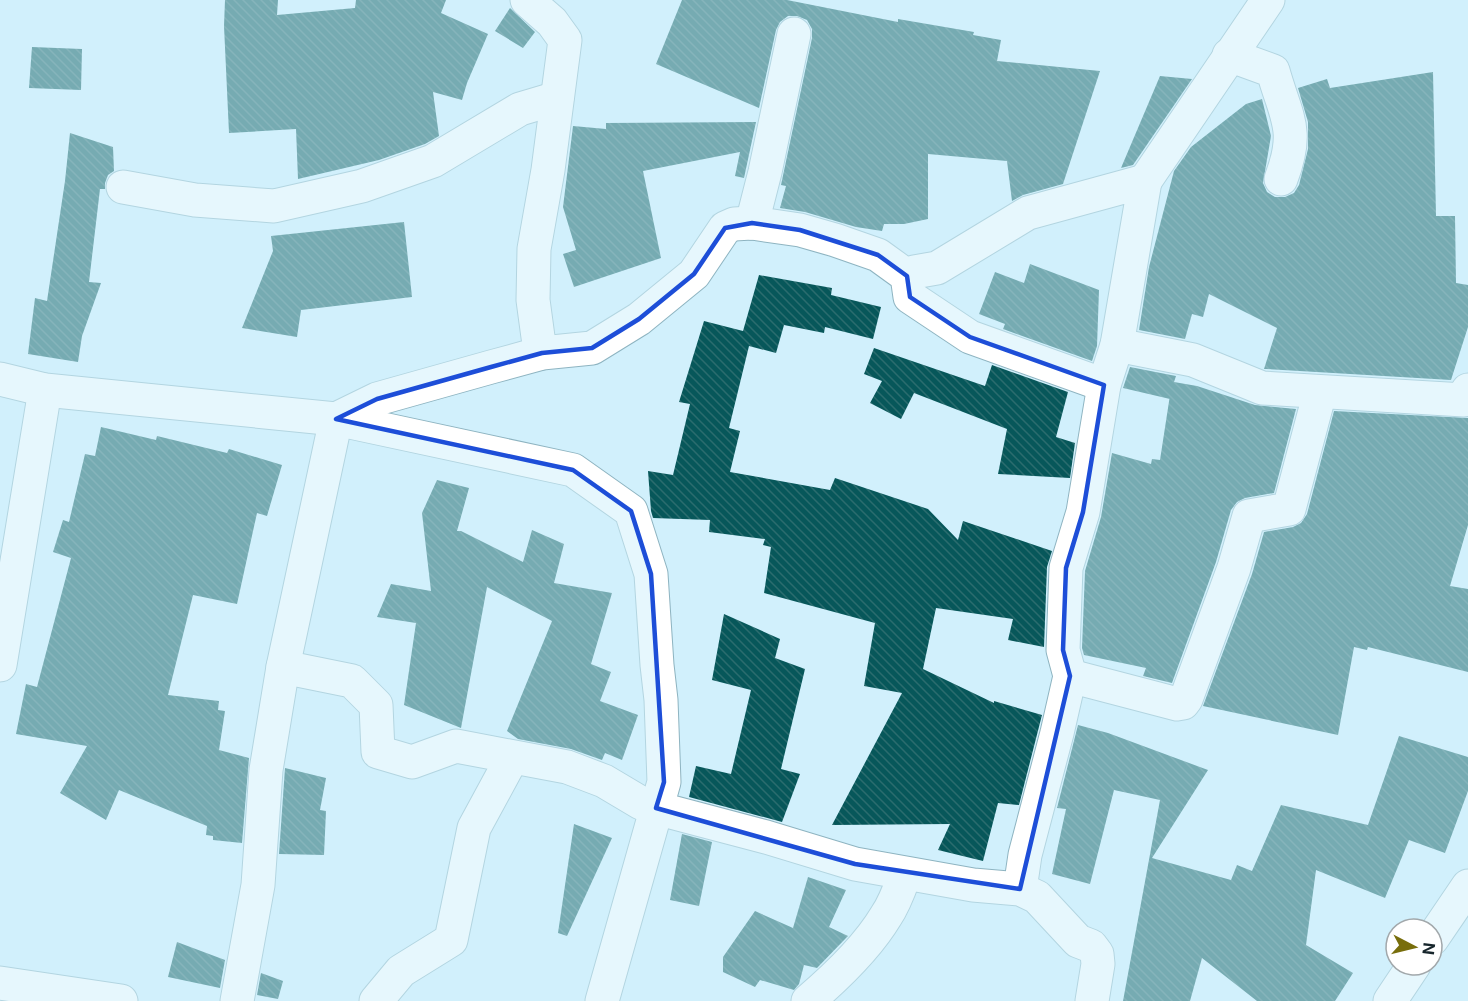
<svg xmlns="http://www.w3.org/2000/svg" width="1468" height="1001" font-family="Inter,sans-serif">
<defs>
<pattern id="building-back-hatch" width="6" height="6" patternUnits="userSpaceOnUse" patternTransform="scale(1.5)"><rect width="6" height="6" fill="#07575a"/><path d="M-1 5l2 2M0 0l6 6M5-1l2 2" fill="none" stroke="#2b6c6e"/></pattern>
</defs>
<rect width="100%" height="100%" fill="#d1f0fc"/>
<g fill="url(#building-back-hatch)">
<polygon points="225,0 278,0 277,15 355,8 356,0 446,0 441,13 488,34 467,83 462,100 433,92 439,136 425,144 379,160 298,179 296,129 229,133 224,26"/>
<polygon points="682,0 787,0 898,22 898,19 974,32 973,35 1001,40 997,61 1100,71 1063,184 1023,195 1012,201 1007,161 928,154 928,219 904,224 884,224 882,231 856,227 805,212 780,208 786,186 781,185 812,38 812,29 807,20 797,16 788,16 780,22 776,30 759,108 656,64"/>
<polygon points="510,8 535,32 523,48 495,31"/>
<polygon points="32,47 82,49 81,90 29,88"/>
<polygon points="1433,72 1436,216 1455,216 1456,283 1468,285 1468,327 1451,380 1266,369 1264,369 1277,328 1209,294 1203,317 1192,314 1185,339 1139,330 1149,267 1174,171 1191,147 1246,104 1262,99 1271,136 1263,183 1267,192 1275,197 1285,197 1294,193 1299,185 1308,149 1308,122 1298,88 1327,79 1330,88"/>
<polygon points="1160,76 1192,79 1133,165 1121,168"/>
<polygon points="756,122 744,178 735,176 740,152 643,171 661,258 574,287 563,254 576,250 563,207 573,126 606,129 606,123"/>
<polygon points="70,133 113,147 114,171 108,175 105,183 105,189 100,189 89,282 101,283 82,336 78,362 28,354 35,298 47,301 65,181"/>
<polygon points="404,222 412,297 301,310 297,337 242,328 273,251 271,236"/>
<polygon points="1030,264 1099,290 1097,346 1092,361 1003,329 1005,324 979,314 995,272 1024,283"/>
<polygon points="759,275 832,288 831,295 881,307 873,339 825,327 824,333 784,325 776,353 749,346 729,428 740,431 730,472 830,490 835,478 928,509 958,540 963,521 1052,551 1047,567 1044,647 1008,640 1013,619 936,608 923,669 994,703 994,701 1042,715 1019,805 998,803 983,861 938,850 950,824 832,825 902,693 864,686 875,623 764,593 771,547 763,545 765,539 709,532 710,520 653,518 651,511 648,471 673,475 690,404 679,402 704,321 743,331"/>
<polygon points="874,348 985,386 992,365 1068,392 1056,437 1075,443 1070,478 998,474 1007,429 914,393 901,419 870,403 882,381 864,374"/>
<polygon points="1130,367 1176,376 1174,382 1197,386 1255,405 1296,409 1274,493 1245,498 1237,502 1231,510 1216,562 1172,683 1143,676 1146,668 1084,655 1082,648 1085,571 1101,517 1112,453 1151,464 1152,459 1160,460 1170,395 1170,399 1123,388"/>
<polygon points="1334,411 1468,418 1468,525 1450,586 1468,589 1468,672 1368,647 1367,650 1354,647 1338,735 1203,706 1252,574 1264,532 1293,527 1301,523 1307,514"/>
<polygon points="101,427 156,440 157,436 227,453 229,449 282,465 267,516 257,513 237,604 193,595 168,695 219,701 218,710 225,711 219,750 249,758 242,843 213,840 213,836 206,835 207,826 119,790 106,820 60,793 87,746 16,734 26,684 37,687 71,558 53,552 63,520 69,522 85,454 95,456"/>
<polygon points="437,480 469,488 457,531 461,531 523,562 532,530 564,544 554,583 612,593 591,664 611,672 600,701 638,715 622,760 605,753 602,760 571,749 518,739 507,731 552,621 487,587 461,728 404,705 416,623 377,617 391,584 431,591 422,513"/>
<polygon points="724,614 780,639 775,658 805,669 781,769 800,774 782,822 689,797 696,766 731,774 751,690 712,680"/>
<polygon points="1078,725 1108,733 1208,770 1152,858 1231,880 1237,865 1252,871 1281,805 1368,825 1399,736 1468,757 1468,791 1445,853 1409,840 1385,898 1316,870 1306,945 1353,973 1335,1001 1257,1001 1202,958 1190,1001 1123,1001 1160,800 1114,790 1090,884 1052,874 1066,809 1057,808"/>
<polygon points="285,768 326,778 320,810 326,811 324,855 279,854"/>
<polygon points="574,824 612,838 567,936 558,933"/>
<polygon points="682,834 712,842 699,906 670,900"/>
<polygon points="808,877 846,890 829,927 848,936 846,938 817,968 804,965 799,984 794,990 760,980 755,987 723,972 723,957 755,911 793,928"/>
<polygon points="177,942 225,960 220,988 168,977"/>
<polygon points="261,973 283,981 278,999 257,995"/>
</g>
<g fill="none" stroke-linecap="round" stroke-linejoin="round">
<g stroke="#8eb4c1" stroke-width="35">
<g id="street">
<polyline points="527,0 552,22 565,40 548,170 534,249 533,300 538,337 542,353"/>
<path d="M1229,55L1273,71C1286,118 1300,129 1281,179"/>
<polyline points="1145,181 1268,0"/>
<polyline points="123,187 195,200 274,206 362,186 433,161 520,109 557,98"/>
<polyline points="752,223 765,172 794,34"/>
<polyline points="1117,345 1193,360 1262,388 1464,400 1468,390"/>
<polyline points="0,379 45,390 336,419 573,470 631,511 651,574 657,665 661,700 664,782 602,1001"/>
<polyline points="336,419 377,399 491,367 542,353 592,348 639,319 694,274 725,228 734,224 752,223 800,230 835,240 878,255 907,276 910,297 970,337 1104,385 1117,345 1145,181 1028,213 937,268 914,272 907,276"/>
<polyline points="0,665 45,390"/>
<polyline points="283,667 352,681 376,705 378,752 412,762 456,746 567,767 604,781 641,803 656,808 766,837 855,864 973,885 1020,889 1037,897 1078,941 1091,946 1097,954 1098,964 1092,1001"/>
<polyline points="1070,676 1177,704 1183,703 1186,699 1234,568 1249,516 1289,509 1320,392"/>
<polyline points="1020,889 1025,855 1057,733 1070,676 1063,650 1066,568 1083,512 1104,385"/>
<polyline points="1432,939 1468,886"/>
<polyline points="0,983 121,1001"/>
<polyline points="237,1001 258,885 266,770 283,667 336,419"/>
<polyline points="376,1001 401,971 451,940 474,828 512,758"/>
<path d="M808,1001C835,978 868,946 886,916C895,903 900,888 905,874"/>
<polyline points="1390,1001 1414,965"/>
</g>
</g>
<use href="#street" stroke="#fff" stroke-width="33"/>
</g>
<path d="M0 0H1468V1001H0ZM752,223L800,230L878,255L907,276L910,297L970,337L1104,385L1083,512L1066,568L1063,650L1070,676L1020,889L855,864L656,808L664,782L651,574L631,511L573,470L336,419L377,399L491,367L542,353L592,348L639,319L694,274L725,228Z" fill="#d1f0fc" fill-opacity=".55" fill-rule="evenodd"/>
<path fill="none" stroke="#1d4ed8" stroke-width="4.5" stroke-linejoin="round" d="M752,223L800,230L878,255L907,276L910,297L970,337L1104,385L1083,512L1066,568L1063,650L1070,676L1020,889L855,864L656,808L664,782L651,574L631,511L573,470L336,419L377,399L491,367L542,353L592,348L639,319L694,274L725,228Z"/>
<g transform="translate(1414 947) rotate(97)"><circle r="28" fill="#ffffff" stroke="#a2a8ab" stroke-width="1.5"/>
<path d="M0-4.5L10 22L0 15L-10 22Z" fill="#786e0c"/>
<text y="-9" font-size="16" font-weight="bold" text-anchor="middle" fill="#17262c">N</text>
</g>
</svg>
